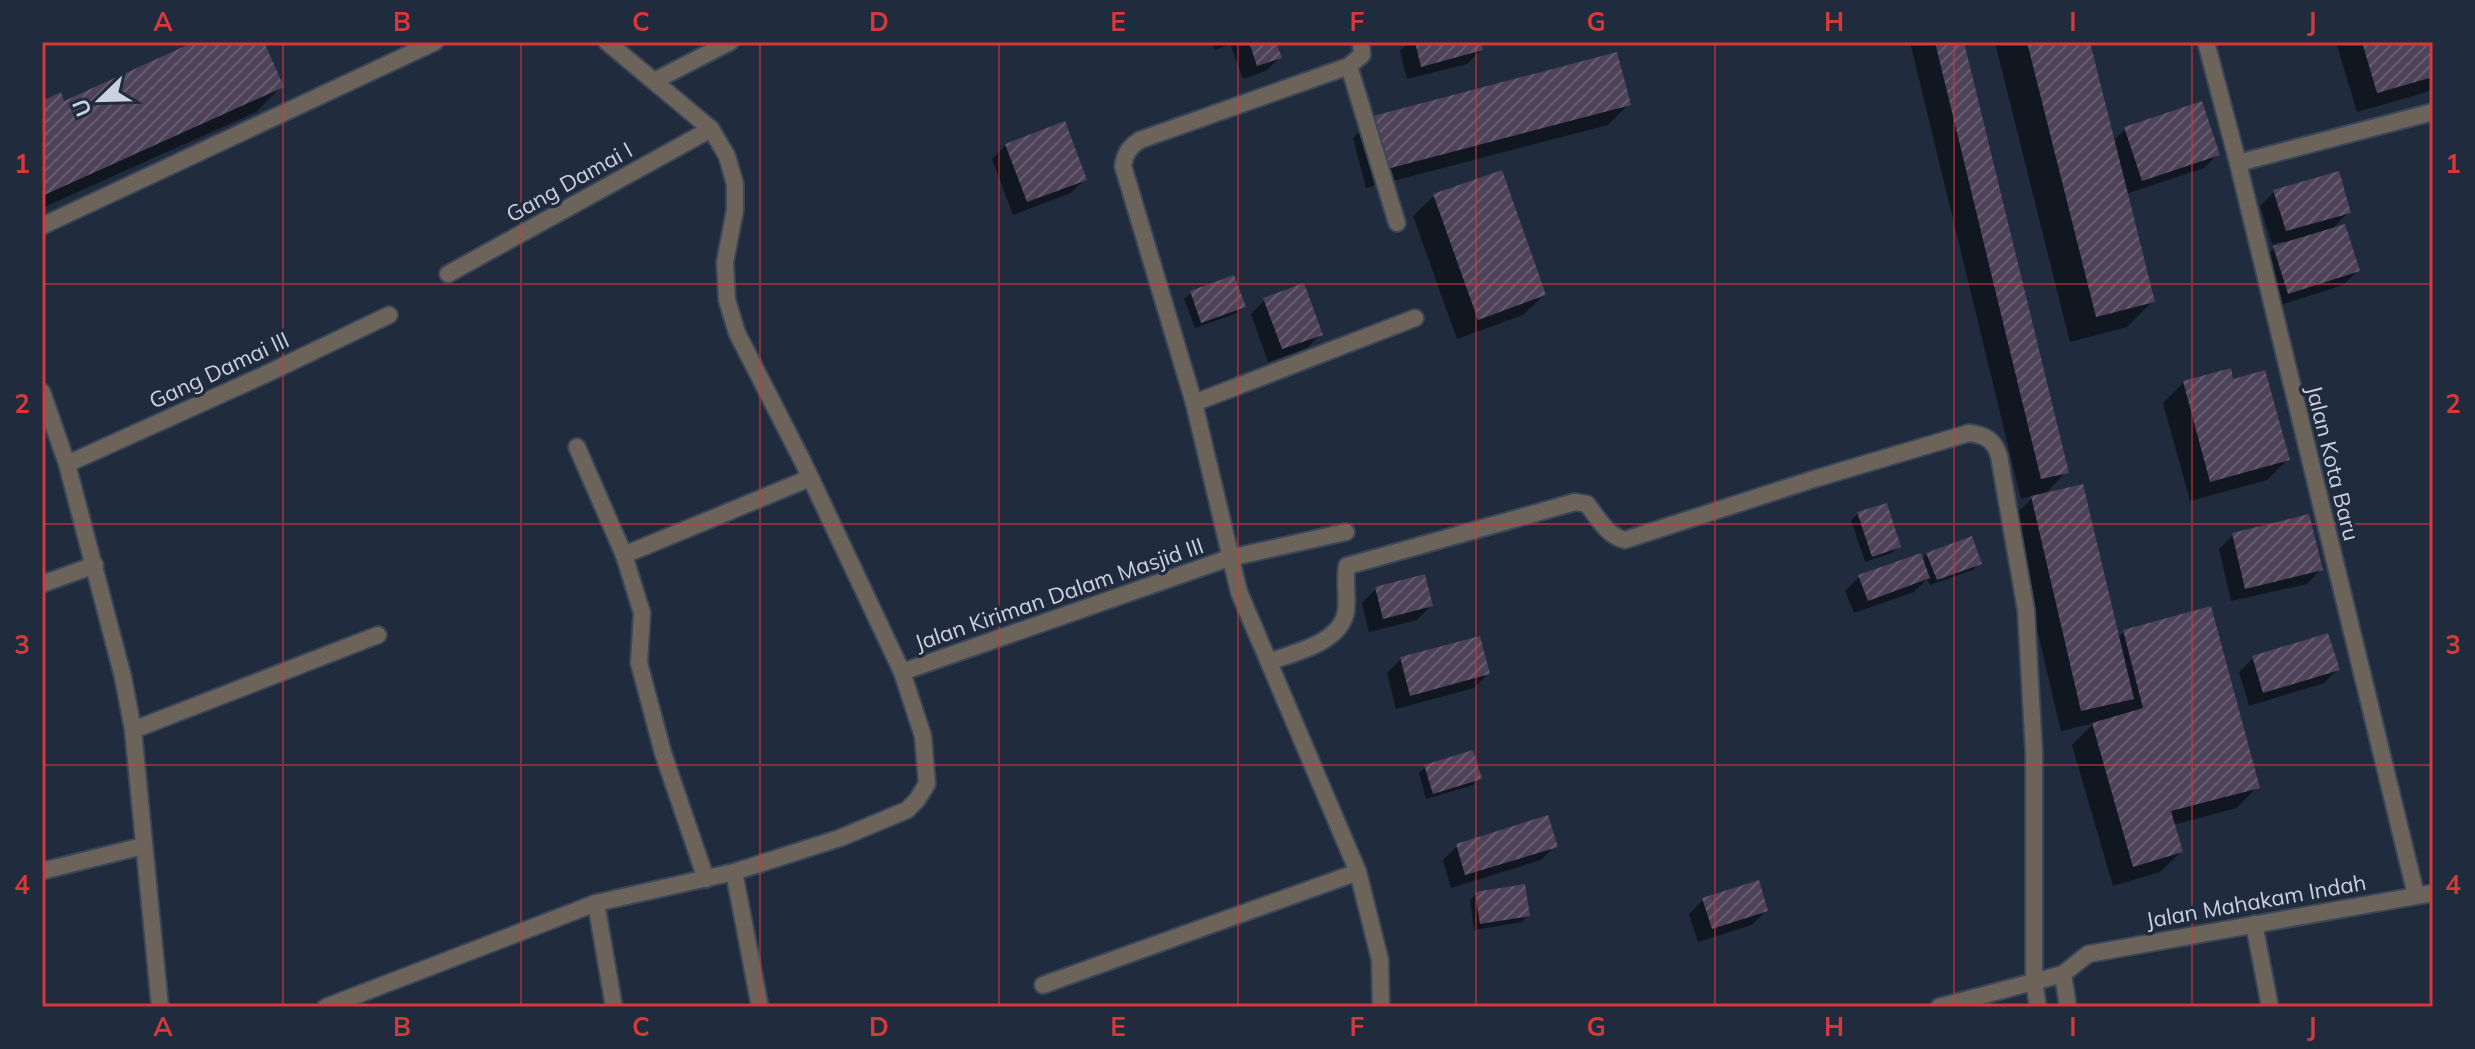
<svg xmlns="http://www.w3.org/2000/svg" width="2475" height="1049" font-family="Mulish,sans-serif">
<defs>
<pattern id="building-hatch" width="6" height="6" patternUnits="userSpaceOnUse" patternTransform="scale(2)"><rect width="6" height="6" fill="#4e4258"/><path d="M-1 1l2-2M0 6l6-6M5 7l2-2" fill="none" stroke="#665c70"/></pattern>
</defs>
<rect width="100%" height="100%" fill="#202b3e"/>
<g fill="#0007">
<polygon points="199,42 262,42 282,86 256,112 42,208 42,103 63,103"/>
<polygon points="1213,42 1274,42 1280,57 1266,71 1243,79 1230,44 1215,50"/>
<polygon points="1409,42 1479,42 1481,50 1467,64 1407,79 1400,51"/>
<polygon points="1910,42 1962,42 2066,472 2043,496 2117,638 2124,632 2257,787 2237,808 2173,825 2181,852 2160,872 2113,886 2072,745 2094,723 2061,731 2011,519 2035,495 2021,499"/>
<polygon points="1995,42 2088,42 2113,141 2125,129 2218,154 2204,168 2126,194 2153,301 2127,327 2070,342"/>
<polygon points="2336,42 2433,42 2433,86 2427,92 2357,112"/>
<polygon points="1629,104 1608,125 1366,188 1353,138 1374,118"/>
<polygon points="1006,145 1085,179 1071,193 1013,215 992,159"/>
<polygon points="2274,192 2349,212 2331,230 2358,271 2343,285 2274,307 2260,262 2274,248 2285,244 2284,241 2272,244 2260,206"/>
<polygon points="1434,196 1544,295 1523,315 1457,339 1413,216"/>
<polygon points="1191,293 1244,306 1237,313 1195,328 1184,299"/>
<polygon points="1265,300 1321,334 1307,348 1268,362 1251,314"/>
<polygon points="2232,381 2287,460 2267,480 2190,501 2163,403 2184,382"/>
<polygon points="1858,514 1899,546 1892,553 1865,562 1851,520"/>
<polygon points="2233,535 2321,569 2307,584 2231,601 2219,549"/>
<polygon points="1927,554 1979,563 1973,570 1930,585 1927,579 1914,592 1854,613 1845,591 1859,577 1921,560"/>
<polygon points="1376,589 1431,606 1417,620 1369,632 1362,603"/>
<polygon points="2253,658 2338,669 2324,683 2249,706 2239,672"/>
<polygon points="1401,659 1488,674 1474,688 1396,709 1387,673"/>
<polygon points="1425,767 1479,778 1473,785 1426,799 1419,773"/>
<polygon points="1457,846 1555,846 1541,860 1451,888 1443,860"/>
<polygon points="1476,894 1528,915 1522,922 1474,930 1470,900"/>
<polygon points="1703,900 1766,911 1752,925 1698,942 1689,914"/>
</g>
<g fill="url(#building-hatch)">
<polygon points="194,42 264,42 284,87 42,196 42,101 61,92 64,101"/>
<polygon points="1249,42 1276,42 1282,58 1257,66"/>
<polygon points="1415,42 1481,42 1483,50 1421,67"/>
<polygon points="1935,42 1964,42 2069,473 2041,479"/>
<polygon points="2027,42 2090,42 2155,302 2096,317"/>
<polygon points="2362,42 2433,42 2433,77 2377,93"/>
<polygon points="1617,52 1631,105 1387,169 1373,116"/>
<polygon points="2202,101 2220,155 2142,181 2124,127"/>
<polygon points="1065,121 1087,180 1027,202 1005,144"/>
<polygon points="1502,170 1546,295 1478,320 1433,194"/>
<polygon points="2339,171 2351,213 2286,231 2273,190"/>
<polygon points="2345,224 2360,271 2288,294 2273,246"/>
<polygon points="1234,275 1246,307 1201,323 1190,291"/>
<polygon points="1304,283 1323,335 1282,349 1263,298"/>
<polygon points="2231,368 2233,379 2265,370 2290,460 2210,482 2183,381"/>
<polygon points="2083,484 2134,699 2081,711 2031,496"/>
<polygon points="1887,503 1901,547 1872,557 1857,512"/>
<polygon points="2309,514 2323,570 2245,589 2232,533"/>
<polygon points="1972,536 1982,564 1937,580 1926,553"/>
<polygon points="1921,553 1930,578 1868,601 1858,575"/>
<polygon points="1425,574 1433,606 1383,619 1375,587"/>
<polygon points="2211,606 2260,788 2171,811 2183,852 2133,867 2092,723 2143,708 2123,630"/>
<polygon points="2328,633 2340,670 2263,693 2252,656"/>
<polygon points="1480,636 1490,674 1410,696 1400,657"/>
<polygon points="1473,750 1482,779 1433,794 1424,765"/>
<polygon points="1548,815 1558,847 1465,875 1456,844"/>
<polygon points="1759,880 1768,911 1712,929 1702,898"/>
<polygon points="1525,884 1530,916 1480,924 1475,892"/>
</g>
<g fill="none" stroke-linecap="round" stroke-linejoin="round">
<g stroke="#3b4658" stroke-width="20">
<g id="minor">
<path d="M1361,42L1362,55L1349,66L1140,140C1129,147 1125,154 1123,166L1194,403L1239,592L1358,872L1380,960L1381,1007"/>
<polyline points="2206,42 2238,163 2416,895"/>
<polyline points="1349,66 1397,223"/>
<polyline points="654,81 730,42"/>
<polyline points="2238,163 2433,112"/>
<polyline points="42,226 435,42"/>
<polyline points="448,274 711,129"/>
<polyline points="42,392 67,464 123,677 133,730 160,1007"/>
<polyline points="1194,403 1415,318"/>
<polyline points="577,447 624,555 642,613 639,663 663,753 706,879"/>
<polyline points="67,464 264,375 389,315"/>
<polyline points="624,555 810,478"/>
<polyline points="42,584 95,565"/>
<path d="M1269,662C1295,652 1341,643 1346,611C1348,596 1344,580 1347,566L1575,502L1587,504C1598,518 1607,536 1625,540L1814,479L1969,433C1986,435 1994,440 1999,456L2026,610L2034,753V982L2038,1007"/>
<polyline points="902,672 1229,558 1346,532"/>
<polyline points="133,730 378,635"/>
<polyline points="42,871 143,846"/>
<polyline points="734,872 760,1007"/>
<polyline points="596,903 614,1007"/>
<polyline points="2254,924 2270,1007"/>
<polyline points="2063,974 2068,1007"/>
<polyline points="1043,985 1358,872"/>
<polyline points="326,1007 596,903 734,872 840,838 907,810 917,800 927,784 923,736 902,672 803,462 737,333 727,300 725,262 735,210 735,184 727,156 711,129 607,42"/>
<polyline points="1939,1007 2063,974 2088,954 2433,893"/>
</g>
</g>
<use href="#minor" stroke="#6c645a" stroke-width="16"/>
</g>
<path fill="none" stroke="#d5393a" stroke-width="2" stroke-opacity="0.55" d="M283,42V1007M521,42V1007M760,42V1007M999,42V1007M1238,42V1007M1476,42V1007M1715,42V1007M1954,42V1007M2192,42V1007M42,284H2433M42,524H2433M42,765H2433"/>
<g text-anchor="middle" stroke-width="7" stroke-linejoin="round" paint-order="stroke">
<g font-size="22" fill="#cad1df" stroke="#202b3e">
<text transform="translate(569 182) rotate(-29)" y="8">Gang Damai I</text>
<text transform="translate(219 370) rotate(-25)" y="8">Gang Damai III</text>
<text transform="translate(2333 463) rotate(76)" y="8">Jalan Kota Baru</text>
<text transform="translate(1059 594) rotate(-19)" y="8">Jalan Kiriman Dalam Masjid III</text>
<text transform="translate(2256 901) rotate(-10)" y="8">Jalan Mahakam Indah</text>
</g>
</g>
<rect width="2475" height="1049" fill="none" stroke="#202b3e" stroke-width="88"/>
<g transform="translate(100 100) rotate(247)" stroke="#202b3e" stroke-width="6" paint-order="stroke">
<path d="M0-6L14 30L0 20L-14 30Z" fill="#cad1df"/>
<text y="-12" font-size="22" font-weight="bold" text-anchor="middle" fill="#cad1df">U</text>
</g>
<rect x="44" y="44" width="2387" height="961" fill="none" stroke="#d5393a" stroke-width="3"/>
<g font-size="26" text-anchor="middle" font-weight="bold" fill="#d5393a">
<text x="163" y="31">A</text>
<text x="402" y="31">B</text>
<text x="641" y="31">C</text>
<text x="879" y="31">D</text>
<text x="1118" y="31">E</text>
<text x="1357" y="31">F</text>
<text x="1596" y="31">G</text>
<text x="1834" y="31">H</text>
<text x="2073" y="31">I</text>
<text x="2312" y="31">J</text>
<text x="22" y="173">1</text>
<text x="2453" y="173">1</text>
<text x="22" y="413">2</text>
<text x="2453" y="413">2</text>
<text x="22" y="654">3</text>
<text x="2453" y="654">3</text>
<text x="22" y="894">4</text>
<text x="2453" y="894">4</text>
<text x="163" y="1036">A</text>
<text x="402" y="1036">B</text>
<text x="641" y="1036">C</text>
<text x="879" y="1036">D</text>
<text x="1118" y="1036">E</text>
<text x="1357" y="1036">F</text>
<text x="1596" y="1036">G</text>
<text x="1834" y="1036">H</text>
<text x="2073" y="1036">I</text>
<text x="2312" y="1036">J</text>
</g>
</svg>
